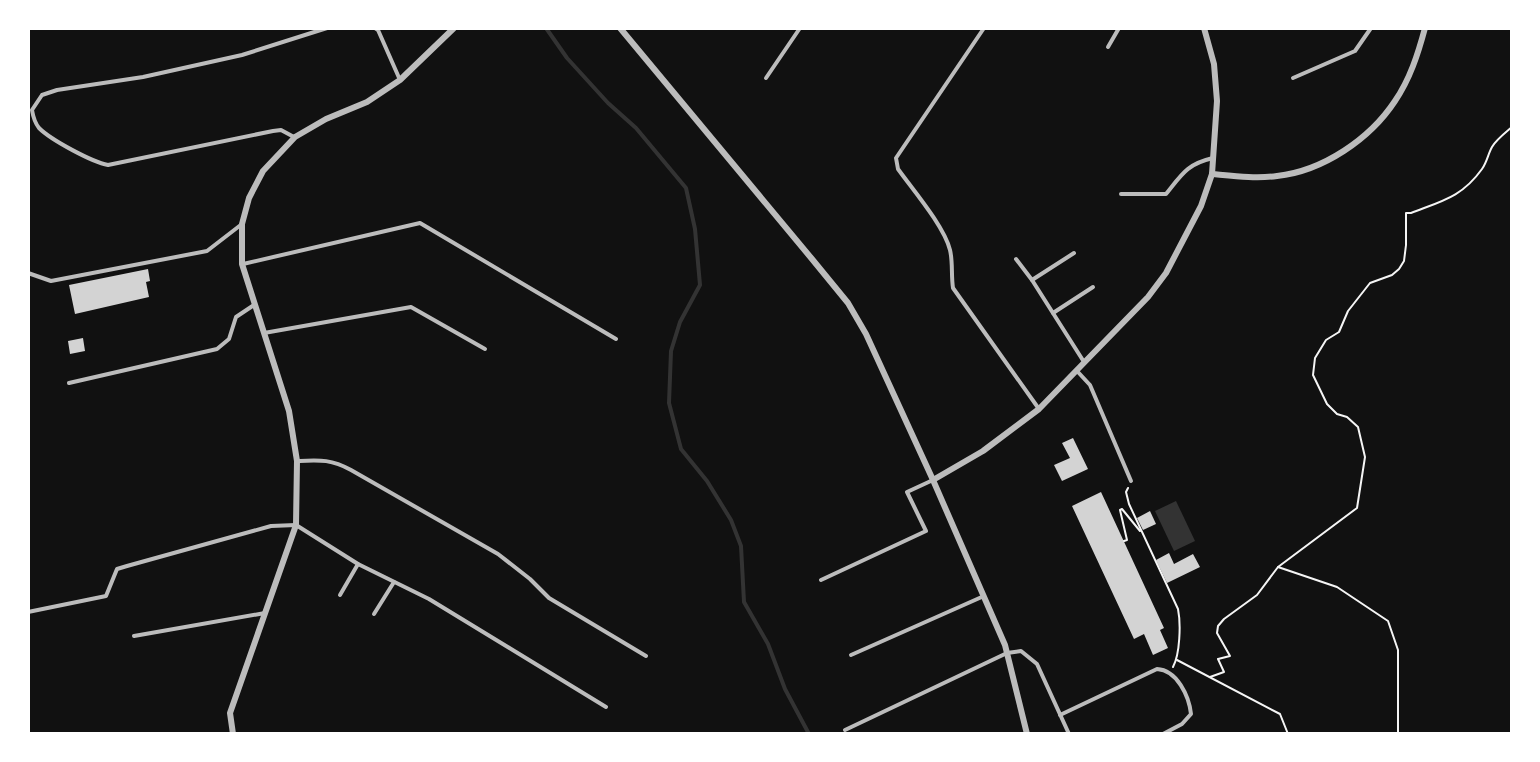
<svg xmlns="http://www.w3.org/2000/svg" width="1540" height="762" font-family="Arial,sans-serif">
<rect width="100%" height="100%" fill="#111"/>
<polygon fill="#333" points="1176,501 1195,541 1174,551 1155,511"/>
<g fill="none" stroke-linecap="round" stroke-linejoin="round">
<polyline stroke="#333" stroke-width="4" points="546,28 567,58 608,103 636,128 686,188 695,229 700,285 680,322 671,351 669,403 681,449 707,481 731,520 741,546 744,602 768,644 785,689 809,734"/>
</g>
<g fill="#d3d3d3">
<polygon points="148,269 150,281 146,282 149,297 75,314 69,285"/>
<polygon points="83,338 85,351 70,354 68,341"/>
<polygon points="1073,438 1088,469 1062,481 1054,465 1070,458 1062,443"/>
<polygon points="1101,492 1164,628 1160,630 1168,648 1153,655 1144,634 1134,639 1072,506"/>
<polygon points="1150,511 1156,524 1143,530 1137,518"/>
<polygon points="1169,553 1174,564 1193,554 1200,567 1167,583 1156,560"/>
</g>
<g fill="none" stroke-linecap="round" stroke-linejoin="round">
<g stroke="#f5f5f5" stroke-width="2">
<polyline points="1510,28 1512,30"/>
<path d="M1128,488L1126,492L1129,504L1178,609C1181,624 1180,654 1173,667"/>
<polyline points="1124,541 1127,540 1120,510 1122,509 1140,531"/>
<polyline points="1177,660 1280,714 1288,734"/>
<polyline points="1210,677 1224,672 1218,659 1230,656 1217,633 1218,626 1224,619 1257,595 1278,567"/>
<path d="M1398,734V650L1388,621L1337,587L1278,567L1357,508L1365,457L1358,427L1347,417L1337,414L1327,404L1313,375L1315,358L1326,340L1339,332L1348,311L1370,283L1392,275L1399,269L1404,261L1406,245V213H1411C1442,201 1462,197 1482,169C1487,162 1488,154 1492,147C1496,140 1505,133 1512,127"/>
</g>
<g stroke="#bcbcbc" stroke-width="4">
<polyline points="375,28 378,30 400,80"/>
<path d="M984,28L896,158L898,169C913,190 944,226 950,250C953,262 951,275 953,288L1039,409"/>
<polyline points="1108,47 1119,28"/>
<polyline points="766,78 800,28"/>
<polyline points="1293,78 1355,51 1371,28"/>
<path d="M294,137L281,130L273,131L108,165C92,162 51,140 39,128C35,123 33,116 32,110L42,95L57,90L143,77L242,55L327,28"/>
<path d="M1121,194H1166C1182,174 1187,164 1213,158"/>
<polyline points="1074,253 1032,280 1084,362"/>
<polyline points="1016,259 1032,280"/>
<polyline points="243,264 420,223 616,339"/>
<polyline points="28,273 51,281 207,251 242,224"/>
<polyline points="1053,313 1093,287"/>
<polyline points="264,333 411,307 485,349"/>
<polyline points="1077,371 1090,385 1131,481"/>
<polyline points="69,383 217,349 229,339 236,317 254,305"/>
<path d="M297,461C320,460 331,459 351,470L498,554L530,579L549,598L646,656"/>
<polyline points="821,580 926,531 907,492 933,480"/>
<polyline points="340,595 358,564"/>
<polyline points="28,612 106,596 117,569 127,566 271,526 296,525 358,564 429,599 606,707"/>
<polyline points="374,614 394,582"/>
<polyline points="134,636 265,613"/>
<polyline points="851,655 984,596"/>
<path d="M1060,715L1157,669C1177,670 1189,696 1191,714L1182,724L1163,734"/>
<polyline points="845,730 1007,653 1021,651 1037,664 1069,734"/>
</g>
<g stroke="#bcbcbc" stroke-width="6">
<polyline points="620,28 812,259 848,303 866,334 933,480 1005,645 1027,734"/>
<path d="M1212,174C1233,176 1256,179 1277,176C1323,171 1370,139 1395,101C1410,79 1418,54 1425,28"/>
<polyline points="933,480 983,451 1039,409 1148,297 1166,273 1201,206 1212,174 1217,101 1214,64 1204,28"/>
<polyline points="233,734 230,713 296,525 297,461 289,411 242,264 242,224 249,198 263,171 295,137 326,119 367,102 400,80 454,28"/>
</g>
</g>
<rect width="1540" height="762" fill="none" stroke="#ffffff" stroke-width="60"/>
</svg>
